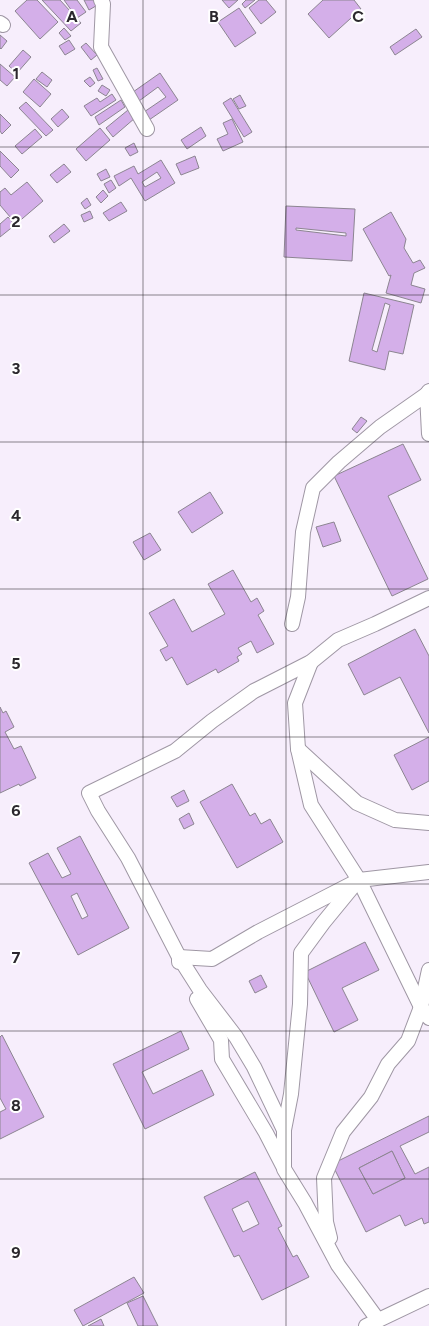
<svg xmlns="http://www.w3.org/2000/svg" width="429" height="1326" font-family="Figtree,sans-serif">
<rect width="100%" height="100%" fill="#f7eefc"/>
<g fill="#d4afe9" stroke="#8c8591" fill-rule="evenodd">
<polygon points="27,0 37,0 58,22 40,39 15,11"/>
<polygon points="42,0 60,0 81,23 71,31"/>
<polygon points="64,0 77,0 86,12 77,18"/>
<polygon points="84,0 99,0 101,3 89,10"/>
<polygon points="222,0 238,0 229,8"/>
<polygon points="246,0 255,0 245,8 242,4"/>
<polygon points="259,0 266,0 276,12 261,24 249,8"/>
<polygon points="323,0 354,0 361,9 329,38 308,14"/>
<polygon points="239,8 256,33 235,47 218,22"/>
<polygon points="64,28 71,36 65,40 59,33"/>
<polygon points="416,29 422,37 395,55 390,47"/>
<polygon points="0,35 7,41 1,49 0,48"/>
<polygon points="69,40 75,49 65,55 59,46"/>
<polygon points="86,43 97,55 91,60 81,47"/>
<polygon points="23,50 31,57 17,73 9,66"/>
<polygon points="0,64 15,77 7,86 0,80"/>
<polygon points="97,68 103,79 98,81 93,70"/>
<polygon points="42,72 52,80 47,87 36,79"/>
<polygon points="160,73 178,100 149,120 144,112 166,97 158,87 139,101 133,92"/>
<polygon points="90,77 95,83 90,87 84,81"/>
<polygon points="34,79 51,94 40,107 23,92"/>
<polygon points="102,85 110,90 106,96 98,91"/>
<polygon points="112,94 116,100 91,116 84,106 97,98 100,102"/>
<polygon points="240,95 246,106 239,109 233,99"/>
<polygon points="231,98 252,132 244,137 223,103"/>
<polygon points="121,100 125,107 99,125 95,117"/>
<polygon points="26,102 53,130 46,136 19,108"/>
<polygon points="62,109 69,117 58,127 51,119"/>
<polygon points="128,110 135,118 113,137 106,128"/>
<polygon points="0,114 11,125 2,134 0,131"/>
<polygon points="232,119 243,142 223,151 217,139 228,134 223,123"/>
<polygon points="201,127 206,136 187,149 181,140"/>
<polygon points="100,128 110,140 86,161 76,149"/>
<polygon points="35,129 42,137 22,154 15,146"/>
<polygon points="134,143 138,152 130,156 125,148"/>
<polygon points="0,151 19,170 11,178 0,166"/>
<polygon points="195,156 199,168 181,175 176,164"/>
<path d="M161,160L175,183L145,201L131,178L119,186L114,176L134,166L138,174ZM157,172L161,178L145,187L142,182Z"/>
<polygon points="64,164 71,172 57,183 50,175"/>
<polygon points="106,169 110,177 101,181 97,174"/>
<polygon points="111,180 116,188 109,193 104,184"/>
<polygon points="27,182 43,201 16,224 0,205 0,192 5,188 11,195"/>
<polygon points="103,190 108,196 101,203 96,197"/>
<polygon points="87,198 91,205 85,209 81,203"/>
<polygon points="121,202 127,211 109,221 103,213"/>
<path d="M286,206L355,209L352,261L284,257ZM296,228L346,233V236L296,230Z"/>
<polygon points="90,211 93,218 84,222 81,215"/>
<polygon points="391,212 406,239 404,248 413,263 420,260 425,268 414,273 411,285 425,289 421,303 386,293 391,275 389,276 363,229"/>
<polygon points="8,217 15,225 0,237 0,224"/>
<polygon points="64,224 70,231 54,243 49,236"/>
<path d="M364,293L414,305L403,354L389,351L385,370L349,361ZM385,303L390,305L377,352L372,350Z"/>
<polygon points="361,417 367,421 357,433 352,429"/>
<polygon points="403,444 421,480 388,496 428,579 392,596 334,476"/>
<polygon points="210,492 223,513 192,533 178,512"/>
<polygon points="334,522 341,541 323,547 316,527"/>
<polygon points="150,533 161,550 144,560 133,542"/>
<polygon points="233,570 251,602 257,598 264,611 258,615 274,644 257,653 251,641 238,648 242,654 237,657 239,661 218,673 216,669 187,685 172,657 166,661 160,650 168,646 149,613 174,599 192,632 225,614 208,584"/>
<polygon points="415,629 429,656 429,733 400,677 364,695 348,664"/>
<polygon points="0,707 3,713 6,711 14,727 5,732 14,749 21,746 36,778 20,786 19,784 0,793"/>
<polygon points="429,737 429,781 412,790 394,755"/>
<polygon points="232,784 250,816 255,813 261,824 270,819 283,842 237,868 200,802"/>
<polygon points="184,790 189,801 177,807 171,797"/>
<polygon points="189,813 194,824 184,829 179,819"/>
<path d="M80,836L129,928L78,955L29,863L48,853L62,878L71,874L57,848ZM77,893L88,916L82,919L71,896Z"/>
<polygon points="365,942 379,970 342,988 358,1020 334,1032 305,972"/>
<polygon points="261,975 267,987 255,993 249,981"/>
<polygon points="181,1031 189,1049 142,1072 153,1094 202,1070 214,1095 145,1129 113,1064"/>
<polygon points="2,1035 44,1117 0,1139 0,1112 6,1109 0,1098 0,1037"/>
<path d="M429,1116V1132L400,1146L415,1174L429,1167V1222L424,1224L422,1218L405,1226L400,1215L366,1232L332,1164ZM392,1151L405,1178L373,1194L359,1168Z"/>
<polygon points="392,1151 405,1178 373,1194 359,1168"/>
<path d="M255,1172L282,1226L278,1228L293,1257L297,1255L309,1277L262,1300L239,1255L234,1257L204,1197ZM248,1201L259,1224L243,1232L232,1209Z"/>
<polygon points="134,1277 144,1293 83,1326 74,1310"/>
<polygon points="143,1296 158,1326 138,1326 127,1303"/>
<polygon points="101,1319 104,1326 88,1326"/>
</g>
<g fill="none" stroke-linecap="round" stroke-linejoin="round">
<g stroke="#9f97a4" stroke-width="16">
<g id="minor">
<polyline points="101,0 103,4 101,47 147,129"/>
<polyline points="0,23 3,25"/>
<polyline points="429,391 427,394 429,434"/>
<polyline points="292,624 298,597 303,532 313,488 339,462 380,427 427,394"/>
<polyline points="311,662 295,703 298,749 311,805 359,880 421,1007 429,1018"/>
<polyline points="298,749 357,803 395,820 429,823"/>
<polyline points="179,962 179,957 212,959 258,932 359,880 429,872"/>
<polyline points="197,999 221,1040 222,1059 266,1133 283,1166"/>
<polyline points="284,1130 291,1094 300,1004 301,953 323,923 355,884"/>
<polyline points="330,1238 326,1222 324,1178 343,1132 371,1097 388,1064 408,1041 421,1007 429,970"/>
<polyline points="378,1320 338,1265 305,1203 284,1169 284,1130 254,1067 236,1037 200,990 179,957 128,858 98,811 89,793 175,751 212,721 254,691 311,662 338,640 375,624 429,598"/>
<polyline points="366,1326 429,1296"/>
</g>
</g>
<use href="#minor" stroke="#fff" stroke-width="14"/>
</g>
<path fill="none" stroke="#2b282d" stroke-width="1" stroke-opacity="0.55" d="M143,0V1326M286,0V1326M0,147H429M0,295H429M0,442H429M0,589H429M0,737H429M0,884H429M0,1031H429M0,1179H429"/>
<g font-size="16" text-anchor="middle" font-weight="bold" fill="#2b282d" stroke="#fff" stroke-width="4" stroke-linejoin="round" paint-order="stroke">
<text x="72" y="22">A</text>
<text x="214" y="22">B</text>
<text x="358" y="22">C</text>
<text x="16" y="79">1</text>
<text x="16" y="227">2</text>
<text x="16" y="374">3</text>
<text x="16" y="521">4</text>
<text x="16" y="669">5</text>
<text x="16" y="816">6</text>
<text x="16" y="963">7</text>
<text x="16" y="1111">8</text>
<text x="16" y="1258">9</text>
</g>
</svg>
